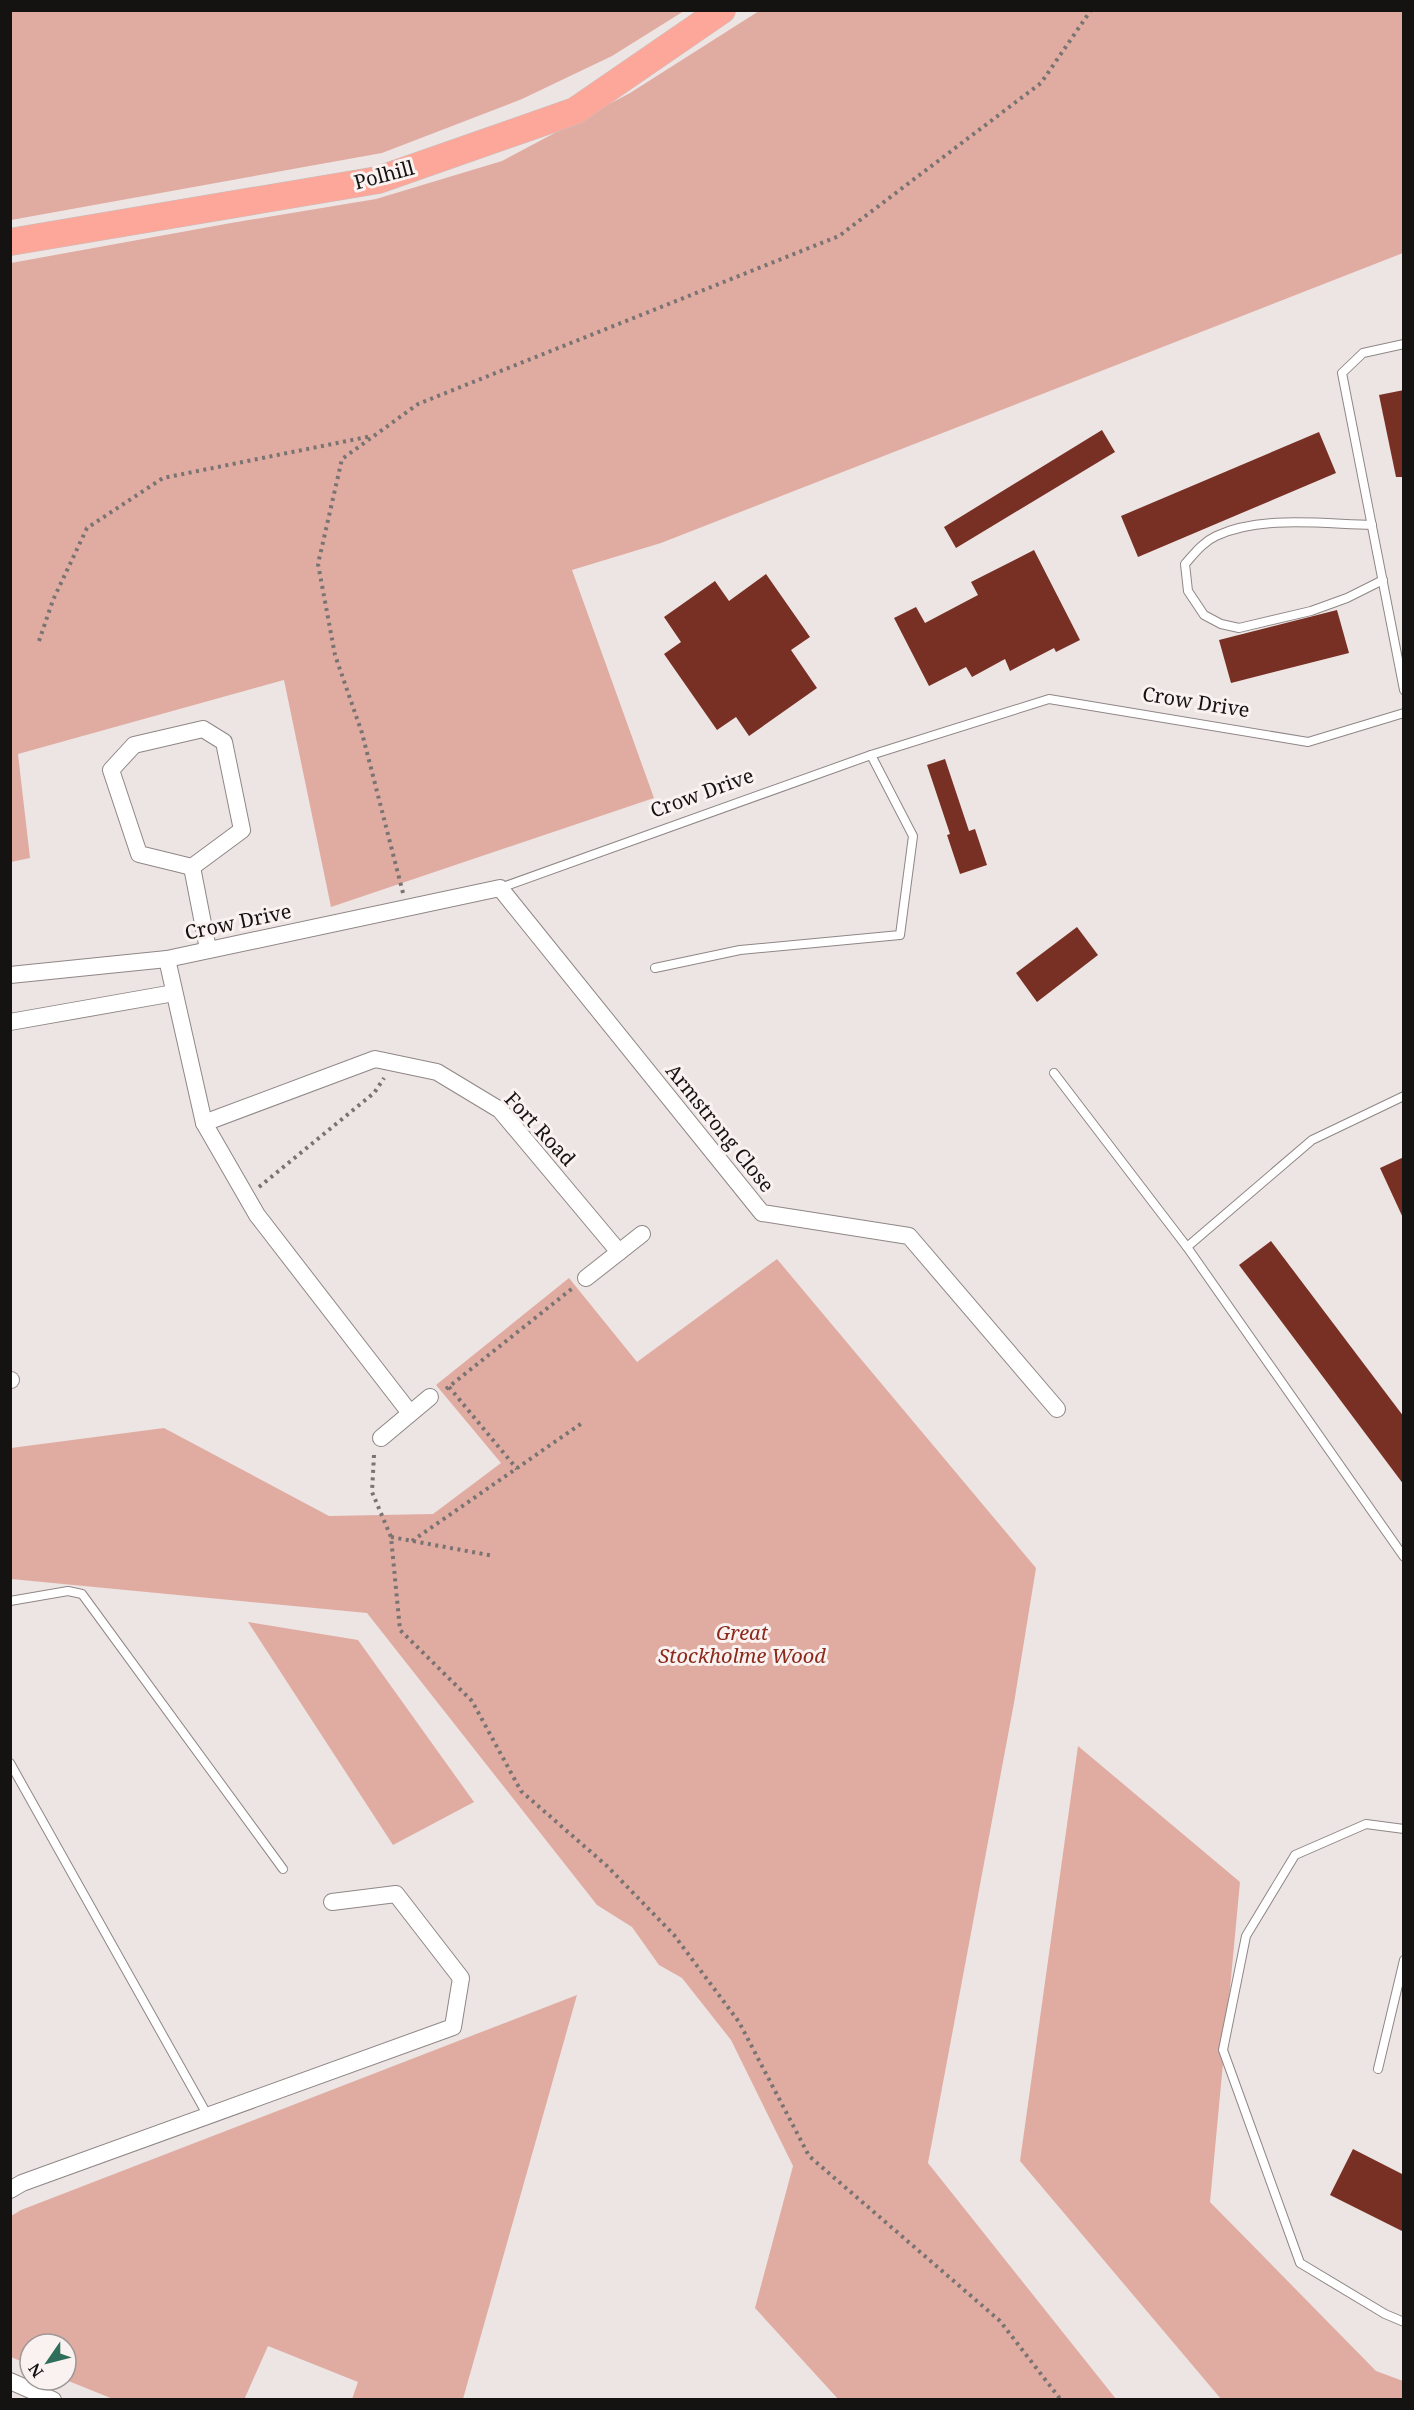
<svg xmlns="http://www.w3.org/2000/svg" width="1414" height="2410" font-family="'Noto Serif',serif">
<rect width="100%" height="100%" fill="#ede5e3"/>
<g fill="#e0aca2">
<polygon points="10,11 11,10 684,11 612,56 522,99 382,153 11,220"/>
<polygon points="759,11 1403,11 1403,253 661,543 572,570 654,798 331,907 284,680 18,754 30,858 11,862 11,263 231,223 376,199 502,161 630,93"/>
<polygon points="777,1259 1036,1568 1014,1703 928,2163 1116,2399 838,2399 755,2308 793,2166 731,2040 682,1978 659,1965 632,1927 597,1905 367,1613 11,1579 11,1448 164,1428 329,1516 433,1514 501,1463 436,1385 569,1278 637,1362"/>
<polygon points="248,1622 358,1640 474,1802 393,1845"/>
<polygon points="1078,1746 1240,1882 1210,2202 1376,2371 1403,2381 1403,2399 1221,2399 1020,2161"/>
<polygon points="577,1995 463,2399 352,2399 358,2382 268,2346 244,2400 113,2399 66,2380 66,2344 30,2344 30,2365 11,2357 11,2216 21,2210"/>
</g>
<g fill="#782f24">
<polygon points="1404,390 1404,477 1396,477 1379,395"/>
<polygon points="1102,430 1115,452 956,548 944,527"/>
<polygon points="1319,432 1336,473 1138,557 1121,516"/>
<polygon points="1034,550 1080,640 1056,652 1054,648 1010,671 1005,659 972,677 966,667 929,686 894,618 916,607 925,623 978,595 971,582"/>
<polygon points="766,574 810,637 791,650 817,688 749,736 736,717 717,730 664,654 681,642 664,617 715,581 729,601"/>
<polygon points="1337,610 1349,653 1231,683 1219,640"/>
<polygon points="945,759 969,831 975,829 987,865 960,874 947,835 950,834 927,765"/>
<polygon points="1077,927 1098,955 1037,1002 1016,973"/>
<polygon points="1404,1157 1404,1220 1380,1168"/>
<polygon points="1271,1241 1404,1417 1404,1485 1239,1265"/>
<polygon points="1353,2149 1404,2175 1404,2232 1330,2195"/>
</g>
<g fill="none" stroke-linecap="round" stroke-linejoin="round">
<g stroke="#8f8786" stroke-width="10">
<g id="lane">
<polyline points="1404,344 1363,353 1342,373 1404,690"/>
<path d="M1372,525C1323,524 1261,515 1216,536C1203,542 1194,554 1185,564L1188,591L1204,615L1221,624L1239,628L1311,611L1347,598L1383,580"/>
<polyline points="500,888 871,755 1049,699 1308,742 1404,713"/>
<polyline points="655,968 740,950 900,935 913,836 871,755"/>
<polyline points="1054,1073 1187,1247 1312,1140 1404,1096"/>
<polyline points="1187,1247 1404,1557"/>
<polyline points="10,1601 68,1591 82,1594 283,1869"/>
<polyline points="10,1763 208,2116"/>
<polyline points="1404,1829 1366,1824 1295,1855 1246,1936 1223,2050 1300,2263 1385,2314 1404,2322"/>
<polyline points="1378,2069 1404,1960"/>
</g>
</g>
<g stroke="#8f8786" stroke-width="18">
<g id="street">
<polygon points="203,729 224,742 242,830 192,867 139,854 111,770 134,745"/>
<polyline points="192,867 208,949"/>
<polyline points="167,959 204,1123 257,1215 410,1413"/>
<polyline points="10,975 167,959 500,888 762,1213 909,1236 1057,1409"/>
<polyline points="10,1022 174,993"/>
<polyline points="204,1123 375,1059 437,1072 500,1110 619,1252"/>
<polyline points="586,1278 642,1234"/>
<polyline points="10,1380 11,1380"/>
<polyline points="381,1438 430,1397"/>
<polyline points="10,2190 22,2183 453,2027 461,1978 396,1894 332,1902"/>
<polyline points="10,2381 53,2400"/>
</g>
</g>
<g stroke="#c2c1c1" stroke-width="28">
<polyline id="primary" points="10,242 378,180 575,111 722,10"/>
</g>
<g stroke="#797372" stroke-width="4" stroke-dasharray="3 4.5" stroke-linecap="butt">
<polyline points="39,641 53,600 87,528 163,478 372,436"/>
<polyline points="403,893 362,733 335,655 318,564 342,459 418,404 839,236 1041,83 1091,10"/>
<polyline points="259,1187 374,1093 384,1078"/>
<polyline points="449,1387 517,1469"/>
<polyline points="446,1389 574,1287"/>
<polyline points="374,1455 372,1492 391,1537 400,1630 472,1701 521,1791 607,1866 674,1935 739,2022 809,2156 1000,2321 1061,2400"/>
<polyline points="391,1537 494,1556"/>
<polyline points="412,1541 582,1423"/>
</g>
<use href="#lane" stroke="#fff" stroke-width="8"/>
<use href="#street" stroke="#fff" stroke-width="16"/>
<use href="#primary" stroke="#fda79a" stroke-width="27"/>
</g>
<g text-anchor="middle" stroke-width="6" stroke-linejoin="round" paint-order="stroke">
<g font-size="20" fill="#151212" stroke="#faf2f0">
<text transform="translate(384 175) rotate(-15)" y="7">Polhill</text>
<text transform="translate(1196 702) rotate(9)" y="7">Crow Drive</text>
<text transform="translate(702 793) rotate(-20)" y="7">Crow Drive</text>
<text transform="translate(238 922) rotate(-12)" y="7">Crow Drive</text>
<text transform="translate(720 1128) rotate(51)" y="7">Armstrong Close</text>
<text transform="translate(540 1129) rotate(47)" y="7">Fort Road</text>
</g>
<g font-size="20" font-style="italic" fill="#8b291c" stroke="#faf2f0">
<text x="742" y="1640">Great<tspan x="742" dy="23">Stockholme Wood</tspan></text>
</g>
</g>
<rect width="1414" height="2410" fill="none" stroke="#151212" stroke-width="24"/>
<g transform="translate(48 2362) rotate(235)"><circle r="28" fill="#faf2f0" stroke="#9e9897" stroke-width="1.5"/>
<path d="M0-4.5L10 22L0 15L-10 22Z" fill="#2f6e5b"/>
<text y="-9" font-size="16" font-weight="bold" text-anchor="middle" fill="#151212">N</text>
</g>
</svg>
